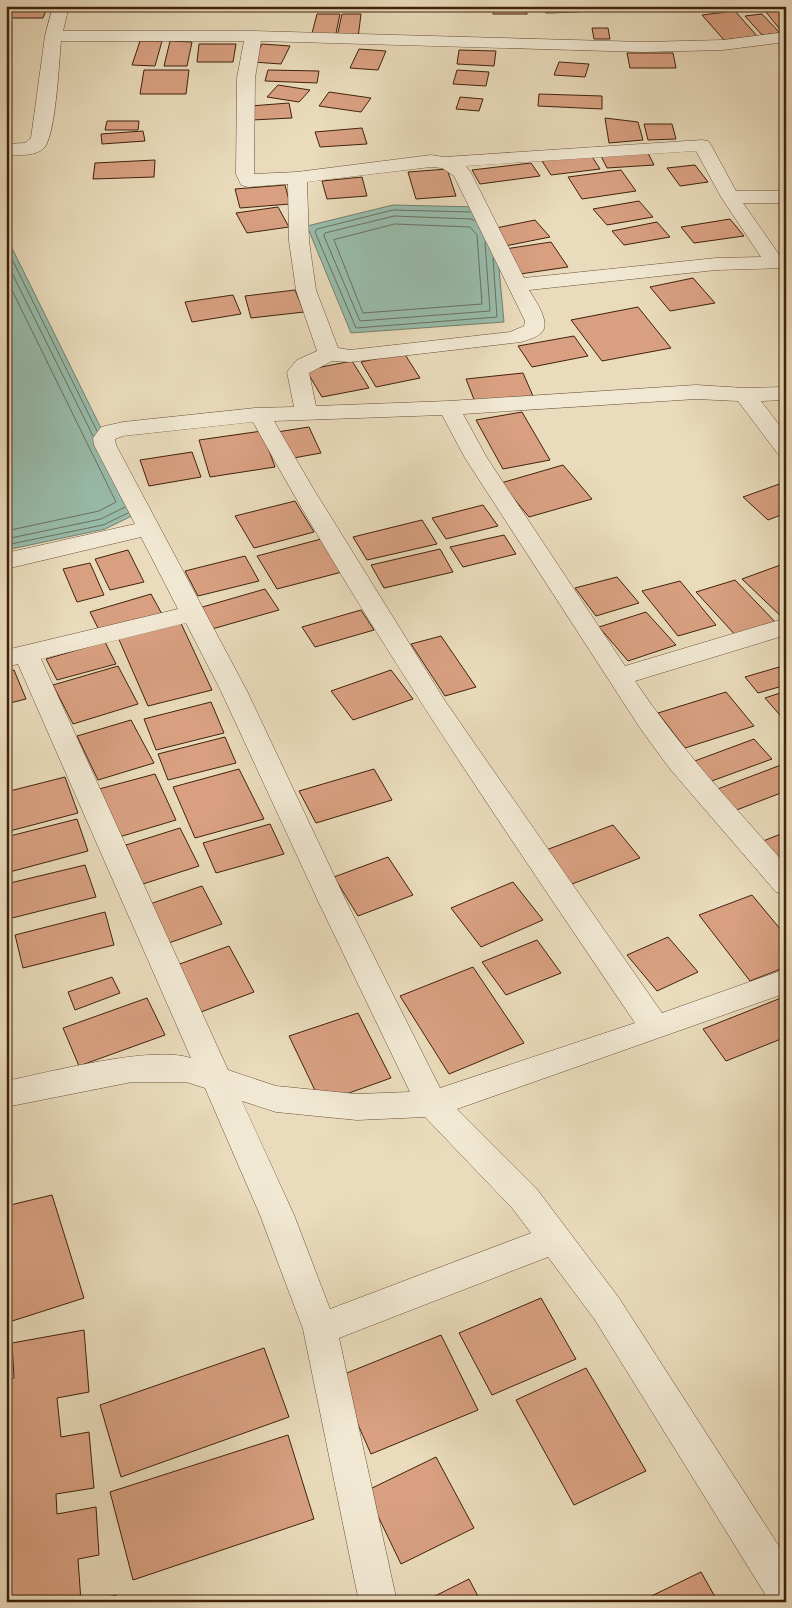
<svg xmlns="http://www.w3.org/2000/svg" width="792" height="1608" font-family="'IM FELL French Canon',serif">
<rect width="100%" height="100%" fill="#e9dbbb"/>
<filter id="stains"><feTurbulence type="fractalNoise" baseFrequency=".004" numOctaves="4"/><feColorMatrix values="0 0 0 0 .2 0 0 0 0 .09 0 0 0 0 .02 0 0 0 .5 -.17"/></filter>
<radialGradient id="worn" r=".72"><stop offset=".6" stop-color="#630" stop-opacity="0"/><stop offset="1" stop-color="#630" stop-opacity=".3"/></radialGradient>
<g fill="#98bcab" stroke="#757e6c">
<polygon points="393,205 478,207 495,226 504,322 351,333 307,226"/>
<polygon points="6,236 142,511 105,529 6,550"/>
</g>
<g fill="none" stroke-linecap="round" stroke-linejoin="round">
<g stroke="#6c6f5c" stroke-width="1">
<polyline points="470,212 393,210 317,229 315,232 356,328 497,317 493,258"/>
<polyline points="475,221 471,219 394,216 325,233 324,236 360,321 490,311 485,242"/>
<polygon points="395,224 470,227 477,235 482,304 363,313 334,240"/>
<polyline points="6,247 97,431"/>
<polyline points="6,261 93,436"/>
<polyline points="6,278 116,502 99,511 6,531"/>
<polyline points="6,539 101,519 125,507"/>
<polyline points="6,545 103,525 128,513"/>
</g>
</g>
<g fill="#d8a081" stroke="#40220d">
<rect x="493" y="6" width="34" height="8"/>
<polygon points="545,6 577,6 579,12 546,13"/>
<polygon points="6,7 47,8 43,18 6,18"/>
<polygon points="786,10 786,31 782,32 766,12"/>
<polygon points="735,11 757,36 724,40 702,15"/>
<polygon points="317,14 340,14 335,38 311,37"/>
<polygon points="342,14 361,14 358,38 337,37"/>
<polygon points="762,14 780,33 762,35 745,16"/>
<polygon points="592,28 608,28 610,39 594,39"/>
<polygon points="140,41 162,41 155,66 132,65"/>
<polygon points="170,41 192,42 187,66 164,66"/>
<polygon points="199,44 236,44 233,62 197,62"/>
<polygon points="262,44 290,46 281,64 253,62"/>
<polygon points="359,49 386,51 378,70 350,68"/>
<polygon points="459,50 496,51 494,66 457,64"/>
<polygon points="627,53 673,53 676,68 630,68"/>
<polygon points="559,62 589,64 585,77 554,75"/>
<polygon points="144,70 189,70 186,94 140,94"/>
<polygon points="268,70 319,71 317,83 265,81"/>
<polygon points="457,70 489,72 486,86 453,84"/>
<polygon points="278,85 310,90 299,102 267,97"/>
<polygon points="329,92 371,98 361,112 319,106"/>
<polygon points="539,94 602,96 602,109 538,106"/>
<polygon points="460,97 483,99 479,111 456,109"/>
<polygon points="289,103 292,118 252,120 250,106"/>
<polygon points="605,118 638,122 643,140 609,143"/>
<polygon points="107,121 139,121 138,130 105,130"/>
<polygon points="644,124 672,124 676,139 648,140"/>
<polygon points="362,128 367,144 320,147 315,132"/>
<polygon points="143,131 145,141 102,144 101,134"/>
<polygon points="647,151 654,165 607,168 600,154"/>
<polygon points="591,155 600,169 551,175 542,161"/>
<polygon points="155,160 154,177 93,179 95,163"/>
<polygon points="531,163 540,176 480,184 472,170"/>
<polygon points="695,165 708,182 680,186 667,168"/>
<polygon points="447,169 456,196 416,199 408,172"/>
<polygon points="621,170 636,191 582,199 568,177"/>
<polygon points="362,177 367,196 327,199 322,181"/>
<polygon points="285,185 290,204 240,208 235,189"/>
<polygon points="639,201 653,217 607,225 593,209"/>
<polygon points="278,207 289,227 247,233 236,213"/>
<polygon points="730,219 744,236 694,243 681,227"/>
<polygon points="535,220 550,237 505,246 491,229"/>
<polygon points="657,222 670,237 624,245 612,231"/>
<polygon points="551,242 568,267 520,274 505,249"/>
<polygon points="693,278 715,303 670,311 650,287"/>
<polygon points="295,290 304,312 251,318 245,296"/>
<polygon points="233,295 241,314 192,322 185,302"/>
<polygon points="638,307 671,348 602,361 571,320"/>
<polygon points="574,336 588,356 532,367 518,346"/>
<polygon points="404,353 420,378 376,387 361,362"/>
<polygon points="352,361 369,388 322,397 306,370"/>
<polygon points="523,373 533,396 475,402 466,379"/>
<polygon points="522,412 550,460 503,469 476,420"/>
<polygon points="309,427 321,453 288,459 277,432"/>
<polygon points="262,431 275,467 210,477 199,440"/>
<polygon points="192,452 201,477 149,486 140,460"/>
<polygon points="563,465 592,499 529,517 501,483"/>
<polygon points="785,482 786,513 768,520 743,497"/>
<polygon points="295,501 314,532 254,548 235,516"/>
<polygon points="483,505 498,526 446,539 432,518"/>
<polygon points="422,520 437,544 367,560 353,537"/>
<polygon points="504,535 516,554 463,567 450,547"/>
<polygon points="321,539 342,572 277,589 257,556"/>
<polygon points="440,549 453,572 384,588 371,565"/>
<polygon points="128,550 144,582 110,590 95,559"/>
<polygon points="245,556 259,581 198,596 185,571"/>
<polygon points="90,563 104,595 77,602 63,569"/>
<polygon points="786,563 786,621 742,579"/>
<polygon points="617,577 639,603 596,616 575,588"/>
<polygon points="735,580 778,625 738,638 696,592"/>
<polygon points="680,581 716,625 678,636 642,591"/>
<polygon points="265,589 279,610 212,629 199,608"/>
<polygon points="151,594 163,616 101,634 90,612"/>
<polygon points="361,610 374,630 315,647 302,627"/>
<polygon points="646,612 676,645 628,661 599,627"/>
<polygon points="179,619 212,690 148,706 117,635"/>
<polygon points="441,636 476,687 445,696 411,644"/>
<polygon points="105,642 116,664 57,680 46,659"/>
<polygon points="786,665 786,685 758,693 745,677"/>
<polygon points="118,666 138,704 73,724 53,685"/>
<polygon points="14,670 26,699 6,704 6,672"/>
<polygon points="391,670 413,699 353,720 331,691"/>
<polygon points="786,691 786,722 765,698"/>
<polygon points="726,692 754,726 685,748 658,713"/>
<polygon points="211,702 224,733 156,750 144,719"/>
<polygon points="131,720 154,763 98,780 77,736"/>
<polygon points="225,737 236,763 168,780 158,754"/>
<polygon points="754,739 772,759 709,782 692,762"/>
<polygon points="781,765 786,770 786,791 734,811 715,790"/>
<polygon points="239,769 264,819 195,838 173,787"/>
<polygon points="374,769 392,800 316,823 299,791"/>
<polygon points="155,774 176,820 119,837 99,789"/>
<polygon points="65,777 78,813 6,832 6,792"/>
<polygon points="77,819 88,851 6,873 6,837"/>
<polygon points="270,824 284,854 216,873 203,843"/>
<polygon points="613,825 640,858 572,884 546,850"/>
<polygon points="180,828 199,866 143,884 126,845"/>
<polygon points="786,832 786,876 758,843"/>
<polygon points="388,857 413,895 358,916 334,877"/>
<polygon points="85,865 96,897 12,918 6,897 6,884"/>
<polygon points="513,882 543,920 481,947 451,908"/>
<polygon points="202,886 222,924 166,944 147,905"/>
<polygon points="752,895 786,936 786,967 750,981 699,915"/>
<polygon points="105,912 114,945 23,968 15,935"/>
<polygon points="668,937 698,972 657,991 627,955"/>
<polygon points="537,940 561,973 506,995 482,962"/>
<polygon points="229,946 254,992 201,1012 177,965"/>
<polygon points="473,967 524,1043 449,1074 400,996"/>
<polygon points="112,977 120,993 75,1010 68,992"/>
<polygon points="786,996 786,1037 726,1061 703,1029"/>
<polygon points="147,998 165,1035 79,1066 63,1028"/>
<polygon points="358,1013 391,1078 321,1103 289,1036"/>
<polygon points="52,1195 84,1298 6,1323 6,1206"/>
<polygon points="541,1298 576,1359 492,1395 459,1333"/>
<polygon points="84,1330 89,1392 57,1398 61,1437 89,1432 94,1488 56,1494 57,1514 96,1507 99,1555 78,1559 81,1602 6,1602 6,1380 14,1378 12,1343"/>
<polygon points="441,1335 478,1410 371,1454 337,1377"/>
<polygon points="264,1348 289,1417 121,1477 100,1405"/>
<polygon points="586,1368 646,1471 574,1505 516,1400"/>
<polygon points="288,1435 314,1519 133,1580 110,1492"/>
<polygon points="436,1457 474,1528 401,1564 366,1491"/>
<polygon points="701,1572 718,1602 639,1602"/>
<polygon points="469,1579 481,1602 423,1602"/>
<polygon points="116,1595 117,1602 83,1602"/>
</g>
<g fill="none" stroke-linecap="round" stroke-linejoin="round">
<g stroke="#6a5038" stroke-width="1">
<path id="minor" d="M53,6H69L63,31H253L644,42L723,40L786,32V42L723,50L644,52L261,41L255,78L254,174L297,172L431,155L444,157L702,140L708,141L711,145L736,191H786V203H743L780,256H786V268L716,270L529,290C535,300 553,325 540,334C535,338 527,340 521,342L350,362L332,361L309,373L316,406L449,401L696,385L745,388L786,387V400L761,401L786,434V456L778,454L738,401L696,399L463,414L487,458L625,666L786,618V635L635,681C679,747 733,805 786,865V895L776,892L670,769L640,728L465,458L442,415L274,421L311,485L445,701L662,1013L786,969V993L457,1109L536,1188L619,1298L786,1557V1602H770L595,1320L548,1257L339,1338L397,1602H359L303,1329L260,1215L205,1088L186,1082H132L6,1107V1081C51,1072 151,1045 191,1058L18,664L6,667V650L178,609L141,537L6,569V553L135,524L94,445L93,438L101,427L123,422L255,408L294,407L287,372L297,360L317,351L296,290L289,241L288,184L248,187L241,185L236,174L237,78L244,41H61C59,61 56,135 44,148C35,157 17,155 6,155V144L25,143L31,138L45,36ZM696,151L721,197L761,257L716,258L524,278L471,173L466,166ZM431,167L442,168L454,176L525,321L524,326L510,332L350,350L338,348L316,290L309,241L307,182ZM253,422C367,630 502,826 635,1023L440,1088L347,903L247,691L116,445L115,439L123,436ZM186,623L221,691L319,903L410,1092L357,1094L276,1086L228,1070L41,659ZM242,1101L276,1112L357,1120L425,1117L512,1208L531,1233L330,1309L294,1215Z"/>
</g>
<use href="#minor" fill="#f1e8d3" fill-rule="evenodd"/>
</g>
<rect width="792" height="1608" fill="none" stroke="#e9dbbb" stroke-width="25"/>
<rect x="8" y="8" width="777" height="1593" fill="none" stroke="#40220d" stroke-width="2.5"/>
<rect x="12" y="12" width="767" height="1583" fill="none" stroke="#40220d"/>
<rect width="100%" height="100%" filter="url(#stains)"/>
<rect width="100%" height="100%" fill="url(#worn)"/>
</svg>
